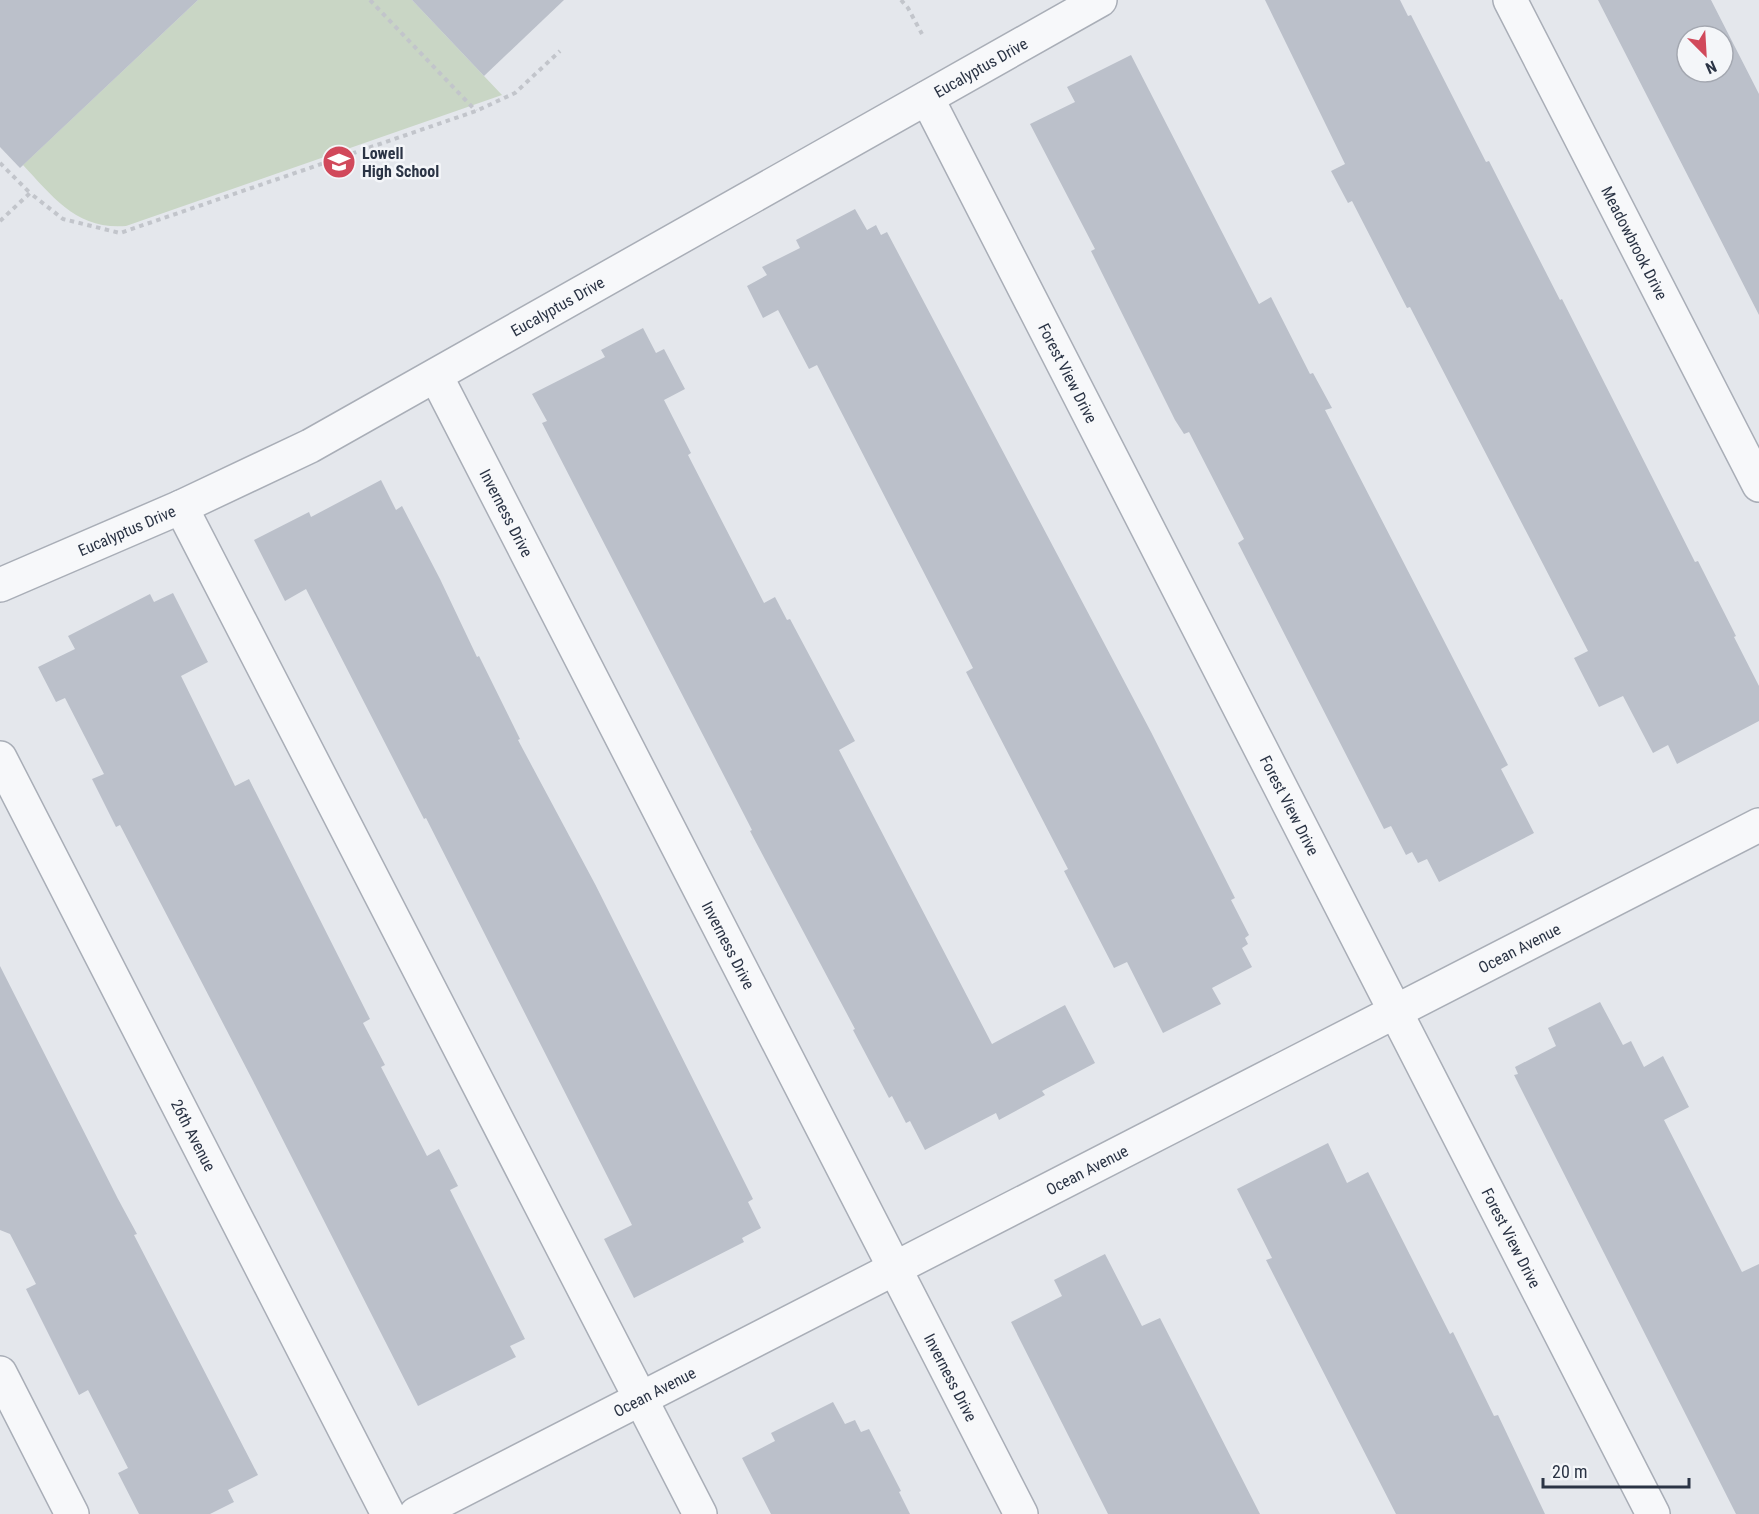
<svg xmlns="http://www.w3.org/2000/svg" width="1759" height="1514" font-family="'Roboto Condensed',sans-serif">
<rect width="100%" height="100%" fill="#e4e7ec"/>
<path fill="#c9d6c5" d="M198,0H412L502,95L126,226C77,230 53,197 23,165Z"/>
<g fill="#bbc0ca" fill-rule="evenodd">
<polygon points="0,0 198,0 20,168 0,147"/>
<polygon points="412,0 564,0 484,76"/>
<polygon points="1265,0 1400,0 1408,16 1411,15 1486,162 1489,161 1560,300 1562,299 1695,562 1698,561 1736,636 1734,637 1759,686 1759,721 1677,764 1668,745 1653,753 1623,696 1599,707 1574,658 1588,651 1410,307 1407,308 1352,201 1348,203 1331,171 1345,164"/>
<path d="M1598,0H1711L1759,94V315ZM1687,36H1723V72H1687Z"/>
<polygon points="1131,55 1259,304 1271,297 1310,374 1313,373 1332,408 1325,410 1508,765 1501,769 1534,833 1439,882 1427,859 1418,863 1412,852 1406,855 1391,826 1384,829 1238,543 1244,539 1189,432 1184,434 1175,420 1091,251 1095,249 1030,124 1075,102 1067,87"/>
<polygon points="855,209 867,230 876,225 881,235 887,232 1151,732 1235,898 1231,900 1249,935 1245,938 1248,944 1242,948 1252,967 1212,988 1221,1004 1163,1033 1127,962 1114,968 1064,871 1068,869 966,672 973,668 817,365 809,369 778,310 763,318 747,286 767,275 762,267 800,248 796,240"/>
<polygon points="643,328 656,353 664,349 685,389 664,400 691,453 688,455 764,603 775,597 787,620 790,619 855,741 839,750 992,1044 1065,1005 1095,1063 1042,1091 1045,1095 999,1120 996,1113 925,1150 910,1121 906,1123 892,1096 889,1098 853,1030 855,1029 750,831 752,830 542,423 547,421 532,394 605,357 601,350"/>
<polygon points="381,480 396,510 402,506 440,579 477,657 479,656 520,739 518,740 595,884 753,1199 748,1202 761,1228 742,1238 744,1242 634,1298 604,1239 632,1225 426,818 424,819 306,589 285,601 254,540 309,512 311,517"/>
<polygon points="173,593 208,662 181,676 235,786 249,779 370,1019 363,1023 385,1065 381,1067 427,1156 439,1149 458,1186 450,1190 525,1339 510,1346 516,1357 418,1406 253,1081 120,825 116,827 92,779 104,774 65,698 56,702 38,667 75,649 68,636 150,594 154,602"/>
<polygon points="0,966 118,1199 137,1234 134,1235 258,1475 228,1490 234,1502 210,1514 139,1514 118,1473 128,1468 88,1390 79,1395 26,1289 36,1284 10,1234 0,1230"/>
<polygon points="1600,1002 1623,1045 1631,1041 1644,1067 1663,1056 1689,1107 1664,1120 1742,1272 1759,1264 1759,1514 1736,1514 1514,1075 1518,1074 1515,1067 1556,1046 1548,1028"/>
<polygon points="1328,1143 1347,1183 1368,1172 1450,1334 1453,1332 1494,1416 1498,1415 1545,1514 1396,1514 1266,1260 1272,1258 1237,1189"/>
<polygon points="1105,1254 1142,1326 1160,1318 1260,1514 1108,1514 1011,1322 1062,1296 1054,1280"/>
<polygon points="833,1402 845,1424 855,1420 861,1432 869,1429 901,1491 899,1492 910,1514 771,1514 742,1458 775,1441 771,1433"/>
</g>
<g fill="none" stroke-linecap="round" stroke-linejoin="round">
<g stroke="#a9aeb7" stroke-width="36">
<g id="minor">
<path id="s1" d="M1510,0L1759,485"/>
<path id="s2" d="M927,98L1653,1514"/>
<path id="s3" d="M436,376L1021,1514"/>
<polyline points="181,507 700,1514"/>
<path id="s4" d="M0,585L181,507L310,446L1100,0"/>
<path id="s5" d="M0,758L388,1514"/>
<polyline points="0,1373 72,1514"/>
<path id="s6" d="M416,1514L1759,825"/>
</g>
</g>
<g stroke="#c2c5cb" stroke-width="4" stroke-dasharray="4.5 4.5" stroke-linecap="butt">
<polyline points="370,0 476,111"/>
<polyline points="901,0 908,8 922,34"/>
<polyline points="0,163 30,193"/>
<polyline points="0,221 30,193 63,219 120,233 476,111 515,93 560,51"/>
</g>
<use href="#minor" stroke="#f7f8fa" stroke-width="33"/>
</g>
<defs>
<g id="school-disc" transform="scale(1.725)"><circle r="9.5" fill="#d1495b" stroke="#f4f6f9"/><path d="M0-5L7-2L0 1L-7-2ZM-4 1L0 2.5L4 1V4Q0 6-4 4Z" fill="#fff"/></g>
</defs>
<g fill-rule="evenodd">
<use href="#school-disc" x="339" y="162"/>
</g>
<g text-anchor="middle" stroke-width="5" stroke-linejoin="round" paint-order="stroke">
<g font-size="16" fill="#2b3445" stroke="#f4f6f9">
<text dy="6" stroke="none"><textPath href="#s4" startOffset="1110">Eucalyptus Drive</textPath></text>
<text dy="6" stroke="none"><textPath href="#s1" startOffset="273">Meadowbrook Drive</textPath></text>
<text dy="6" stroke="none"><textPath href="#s4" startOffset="624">Eucalyptus Drive</textPath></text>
<text dy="6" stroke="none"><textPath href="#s2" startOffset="309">Forest View Drive</textPath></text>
<text dy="6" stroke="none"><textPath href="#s3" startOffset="154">Inverness Drive</textPath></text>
<text dy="6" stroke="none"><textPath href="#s4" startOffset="138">Eucalyptus Drive</textPath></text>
<text dy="6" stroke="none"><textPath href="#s2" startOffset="795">Forest View Drive</textPath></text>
<text dy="6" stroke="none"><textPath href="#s3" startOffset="640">Inverness Drive</textPath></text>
<text dy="6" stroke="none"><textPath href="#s6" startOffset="1240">Ocean Avenue</textPath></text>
<text dy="6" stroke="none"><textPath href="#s5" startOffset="424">26th Avenue</textPath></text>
<text dy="6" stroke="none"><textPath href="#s6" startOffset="754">Ocean Avenue</textPath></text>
<text dy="6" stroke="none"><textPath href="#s2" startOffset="1281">Forest View Drive</textPath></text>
<text dy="6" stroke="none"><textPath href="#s3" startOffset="1126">Inverness Drive</textPath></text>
<text dy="6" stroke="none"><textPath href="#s6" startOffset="268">Ocean Avenue</textPath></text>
</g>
<g font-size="16" font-weight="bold" fill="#2b3445" stroke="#f4f6f9" text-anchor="start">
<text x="362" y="159">Lowell<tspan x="362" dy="18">High School</tspan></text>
</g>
</g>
<g transform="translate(1705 54) rotate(156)"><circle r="28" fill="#f4f6f9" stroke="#a4a8b1" stroke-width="1.5"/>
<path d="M0-4.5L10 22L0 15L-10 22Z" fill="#d1495b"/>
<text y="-9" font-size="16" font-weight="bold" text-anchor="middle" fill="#2b3445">N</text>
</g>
<path d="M1543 1478v9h146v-9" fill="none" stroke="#2b3445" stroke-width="3"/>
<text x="1552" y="1478" font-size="18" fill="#2b3445" stroke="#f4f6f9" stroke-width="4.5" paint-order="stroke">20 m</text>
</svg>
